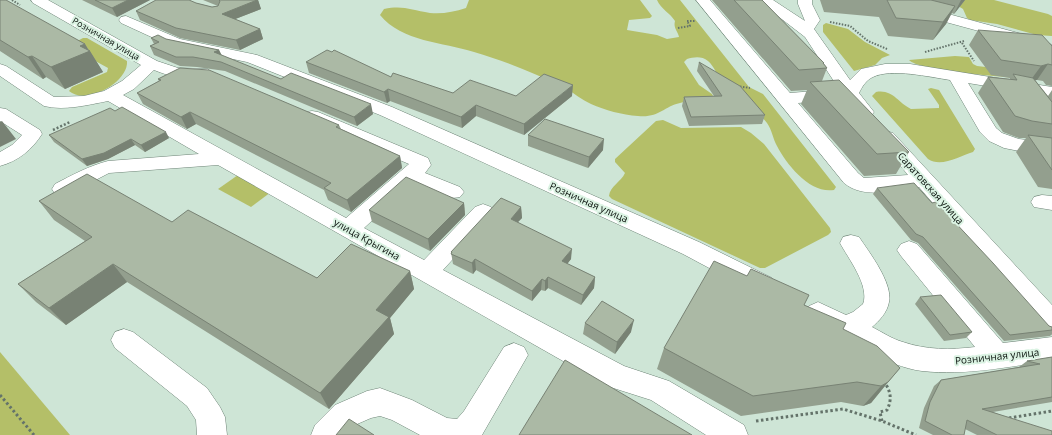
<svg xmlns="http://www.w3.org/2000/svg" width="1052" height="435" font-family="'Open Sans',sans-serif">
<rect width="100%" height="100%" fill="#cee5d6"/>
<g fill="#b4bf68">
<path d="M469,0H640L652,16L650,18L629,20L627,30L657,35L667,39L679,37C678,31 673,28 675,21C670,13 661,9 657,0H680L749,87L763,94L836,187L834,190C810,194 787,165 777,146C773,139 772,130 767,123C754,107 737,95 722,81C717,75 714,66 708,61C702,56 694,57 687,59L684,62L699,85L712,94L714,98L711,101C701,102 690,100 680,103C663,107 659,118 638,116C622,115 605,110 591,104C582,100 574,93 565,88C536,74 505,61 474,52C443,42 402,42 380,15L384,9C403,5 411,10 430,13C443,14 454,12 466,8Z"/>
<polygon points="948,0 994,0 1048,14 1052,16 1052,36 1037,35 997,24 970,20 967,18 963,9"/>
<polygon points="826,23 848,29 865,42 890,55 882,58 875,65 854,71 823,32 823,25"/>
<path d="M83,38H87L127,61C129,82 86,106 69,91L72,87L107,72L108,68L68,46Z"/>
<path d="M955,56L969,57L973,64L977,66L1021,71L1030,79C1010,77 921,72 909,60Z"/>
<path d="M931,88L939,90L975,149L973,152C960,156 941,168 928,159L872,96L876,92C893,89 898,103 911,109L939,108V105L928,89Z"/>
<path d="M663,120L681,128L741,127L751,133L764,144L830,228L831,232L828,235L765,268H760L612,199L609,196C610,186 621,182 625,173L615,162V159L656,121Z"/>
<polygon points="238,175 271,192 251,207 218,189"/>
<polygon points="0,352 70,435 0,435"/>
</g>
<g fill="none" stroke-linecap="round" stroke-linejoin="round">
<g stroke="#6f8578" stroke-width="1">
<g id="minor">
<path d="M31,0H48L157,61L178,68L208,69L210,73L208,77C189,81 171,77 154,70L134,89L123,95L346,218L409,164L306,120L303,116L306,112L312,111L318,112L428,158L431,165L425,173L460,187L464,192L460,197C445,201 427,189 413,183L364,228L424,260L475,207L483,204L491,207L494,212L491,217L443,270L624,366L669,381L744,425L748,435H706L651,400L607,386L218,165L109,173L69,194L62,196L55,194L52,189L55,184C72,175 89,166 108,161L199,154L108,101C88,105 64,111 44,106L0,76V64L6,66L54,97L84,96L104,91L122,81L141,65L33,3Z"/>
<path d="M696,0H710L790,93L839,89L805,37L757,0H773L805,21L798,4V0H812V4L820,20L814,29L850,80L861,69L885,64H910L1052,87V97L968,83L996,128L1002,133L1019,139L1052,143V155L1019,151L1004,148L989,141L980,132L950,80C930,77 891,68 873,77C866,80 862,87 859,93L874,112L871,116C857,119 853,109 845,99L798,103L858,173L864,178L908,175L877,137L879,133L886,131L893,133L1052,305V334L1043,331L919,187C895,190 864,200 844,183Z"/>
<polygon points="874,0 897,0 1040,39 1052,45 1052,56 1030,45 876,3"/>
<polygon points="126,16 180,39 257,55 392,107 699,242 772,278 775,285 772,292 763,295 754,292 683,254 380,115 247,62 171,46 121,23 119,20 121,17"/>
<path d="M0,108L6,109L40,130L42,134C32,150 18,161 0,166V152L12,145L22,135L0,121Z"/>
<polygon points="1042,195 1052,196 1052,210 1034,207 1031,202 1034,197"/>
<path d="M851,235L859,237C869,252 893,283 889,302C887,313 879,321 872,327C882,332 892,339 903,342C926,350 951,350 975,347L901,256L897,250L901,244L909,241L917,244L1003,343L1052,337V361C1009,366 966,376 922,371C888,367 840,337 809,320L805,313L809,306L818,302L846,315L853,312L863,304C870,286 848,258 840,243L843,237Z"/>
<polygon points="124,329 133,332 207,388 220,407 225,417 227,435 197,435 196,420 187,406 115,348 111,340 115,332"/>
<polygon points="514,343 524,347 528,355 482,435 420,435 392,420 380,416 371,418 355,425 346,435 311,435 315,425 335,405 367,391 380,388 412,400 447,418 457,419 464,411 504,347"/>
</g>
</g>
<g stroke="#64736a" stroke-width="2" stroke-dasharray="1.5 1.5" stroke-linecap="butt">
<polyline points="12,0 20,5"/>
<polyline points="830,22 850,26 868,41 887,49"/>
<polyline points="678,28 690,26 687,21 695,21"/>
<polyline points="962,43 974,61"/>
<polyline points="925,52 964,41"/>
<polyline points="737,86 750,88"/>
</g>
<polyline stroke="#64736a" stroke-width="2.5" stroke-dasharray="2 2" stroke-linecap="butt" points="53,130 70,122"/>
<g stroke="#64736a" stroke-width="3" stroke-dasharray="2.5 2.5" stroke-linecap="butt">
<polyline points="0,395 34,435"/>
<polyline points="1009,418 1052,411"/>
<polyline points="756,421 843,409 882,421 916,435"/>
<path d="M882,421L880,412L887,410C892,400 891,392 885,383"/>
</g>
<use href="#minor" fill="#fff" fill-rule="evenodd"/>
</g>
<g fill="#939f8e">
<polygon points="0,0 85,44 103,72 65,89 46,77 43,79 0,51"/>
<polygon points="82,0 150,0 117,17"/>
<polygon points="203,0 258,0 261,9 235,19 260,29 263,39 240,50 180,38 140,20 136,11 196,3 212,7 218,6"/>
<polygon points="712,0 762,0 824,63 824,64 827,68 822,81 909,152 896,174 864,176 801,104 807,90 791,91"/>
<polygon points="820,0 965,0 954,14 952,13 946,24 933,40 888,36 879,17 824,12"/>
<polygon points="978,30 1052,46 1052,86 1046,85 1043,81 1037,80 1035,80 1048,96 1052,90 1052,189 1038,187 1016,152 1026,138 1019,138 1003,132 978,93 988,77 1010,79 1010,78 991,75 969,45"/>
<polygon points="151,38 166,39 219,50 222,56 281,79 373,114 357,126 225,71 197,67 180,66 154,55 150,46 154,44"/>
<polygon points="306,62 391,77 453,93 516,96 572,96 524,135 476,116 462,128 390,101 387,103 309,73"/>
<polygon points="699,62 765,115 762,124 689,126 682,106 684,97 714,96 697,71"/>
<polygon points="158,79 339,125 341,129 400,156 402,168 351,212 328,200 324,190 196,124 187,129 143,104 137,93 159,81"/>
<polygon points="115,111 169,138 145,152 135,145 108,159 87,166 54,142 49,135"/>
<polygon points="528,135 603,150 588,168 528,146"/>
<polygon points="877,188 1049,326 1052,327 1052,334 1050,336 1004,341 918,243 911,240 873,194"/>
<polygon points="39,201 172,222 317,278 410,271 414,289 390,318 394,334 329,409 127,282 66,325 36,302 18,284 85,241 54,220"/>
<polygon points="464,203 465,215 430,251 372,222 369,210"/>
<polygon points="521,207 522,218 518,222 571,259 567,264 595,277 594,288 581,305 548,288 545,291 541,290 532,301 476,270 473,274 453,264 451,252"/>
<polygon points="920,297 972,332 966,338 944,341 915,304"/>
<polygon points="804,305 843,329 900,368 871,403 863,406 841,402 741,416 657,369 664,348"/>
<polygon points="585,323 631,332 615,354 583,334"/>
<polygon points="1052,357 1052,402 993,412 1052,435 977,435 965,429 964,435 933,435 919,428 924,408 934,386 941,380 1019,367 1027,361"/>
</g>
<g fill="#788274">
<polygon points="128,0 150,0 117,17 112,8"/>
<polygon points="257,0 258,0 261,9 225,23 222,14"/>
<polygon points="961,0 965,0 954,14"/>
<polygon points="955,6 946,24 933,40 943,22"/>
<polygon points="260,29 263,39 240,50 236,40"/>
<polygon points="85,44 89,51 90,51 103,72 65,89 51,67 80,46"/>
<polygon points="219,50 223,58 214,52"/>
<polygon points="32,56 46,77 43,79 28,57"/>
<polygon points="1048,64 1037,80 1030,81 1041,66"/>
<polygon points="573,85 572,96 524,135 524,124"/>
<polygon points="388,89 390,101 387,103 384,92"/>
<polygon points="371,104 373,114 357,126 354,117"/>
<polygon points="476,105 476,116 462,128 461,117"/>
<polygon points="190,112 196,124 187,129 181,117"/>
<polygon points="2,121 16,139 0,147 0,122"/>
<polygon points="166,132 169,138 145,152 141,145"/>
<polygon points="131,139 135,145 108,159 87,166 82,159"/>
<polygon points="604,139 603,150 588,168 589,157"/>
<polygon points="400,156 402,168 351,212 347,200"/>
<polygon points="464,203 465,215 430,251 428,239"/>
<polygon points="521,207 522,218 511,229 511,219"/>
<polygon points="572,249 571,259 561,272 562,261"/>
<polygon points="475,259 476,270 473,274 472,263"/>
<polygon points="113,264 127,282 66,325 49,308"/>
<polygon points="410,271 414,289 390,318 394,334 329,409 320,393 376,310"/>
<polygon points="548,277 548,288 545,291 545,281"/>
<polygon points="595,277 594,288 581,305 583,295"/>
<polygon points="542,279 541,290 532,301 532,291"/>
<polygon points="634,320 631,332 615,354 617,342"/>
<polygon points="888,382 871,403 863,406 881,386"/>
</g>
<g fill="#abb9a5" stroke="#788274">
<polygon points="0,0 6,0 85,44 80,46 90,51 51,67 32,56 28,57 0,40"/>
<polygon points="95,0 128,0 112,8"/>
<polygon points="156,0 189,0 196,3 212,7 218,6 220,1 219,0 257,0 222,14 260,29 236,40 176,28 136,11"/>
<polygon points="734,0 762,0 824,63 823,63 827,68 799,70"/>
<polygon points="887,0 931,0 955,6 943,22 896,18"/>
<polygon points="978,30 1042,35 1052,46 1052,65 1048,64 1041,66 1001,60"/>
<polygon points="158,35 166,39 219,50 214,52 281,79 291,73 371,104 354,117 221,62 193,57 176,57 150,46 159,42 151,38"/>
<polygon points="327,50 332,52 334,50 391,77 393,73 453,93 470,80 516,96 544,74 573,85 524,124 476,105 461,117 388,89 384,92 306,62"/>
<polygon points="699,62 740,86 765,115 691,117 684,97 722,96"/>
<polygon points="180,68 209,70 339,125 336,127 400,156 347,200 324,188 331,183 190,112 181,117 137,93 161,80 158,79"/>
<polygon points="1013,74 1033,78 1052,102 1052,124 1032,121 1015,116 988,77 1017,80"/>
<polygon points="839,80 909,152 877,154 810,82"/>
<polygon points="122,107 166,132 141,145 131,139 104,153 82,159 49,135 110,108 115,111"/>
<polygon points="545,119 604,139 589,157 528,135"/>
<polygon points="1028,135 1052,138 1052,170"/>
<polygon points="87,174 172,222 188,210 317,278 351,244 410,271 376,310 389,317 320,393 113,264 49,308 18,284 92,237 39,201"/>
<polygon points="406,177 464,203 428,239 369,210"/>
<polygon points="914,183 932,203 936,202 993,263 1049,326 1052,327 1052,330 1010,335 923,237 916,234 877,188"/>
<polygon points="501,198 521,207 511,219 572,249 562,261 595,277 583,295 548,277 545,281 542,279 532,291 475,259 472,263 451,254 452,252 451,252"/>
<polygon points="714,261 747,276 751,269 809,295 804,305 846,323 843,329 877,346 900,368 888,382 881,386 857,382 753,396 664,348"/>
<polygon points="941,295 972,332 950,335 920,297"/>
<polygon points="602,301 634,320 617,342 585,323"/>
<polygon points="1052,357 1052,397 982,409 1052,431 1052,435 997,435 967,420 964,435 952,435 925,421 930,402 941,380 1040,364 1027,361"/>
<polygon points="565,360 692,435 519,435"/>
<polygon points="349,419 374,435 336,435"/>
</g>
<g text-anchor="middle" stroke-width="4" stroke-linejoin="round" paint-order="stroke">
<g font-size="9" fill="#09110c" stroke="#dbf3e3">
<text transform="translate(106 39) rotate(30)" y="3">Розничная улица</text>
</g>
<g font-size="10" fill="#09110c" stroke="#dbf3e3">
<text transform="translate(931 188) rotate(48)" y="4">Саратовская улица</text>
<text transform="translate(589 202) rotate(24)" y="4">Розничная улица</text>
<text transform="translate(367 239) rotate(29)" y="4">улица Крыгина</text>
<text transform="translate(997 356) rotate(-6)" y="4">Розничная улица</text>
</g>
</g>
</svg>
